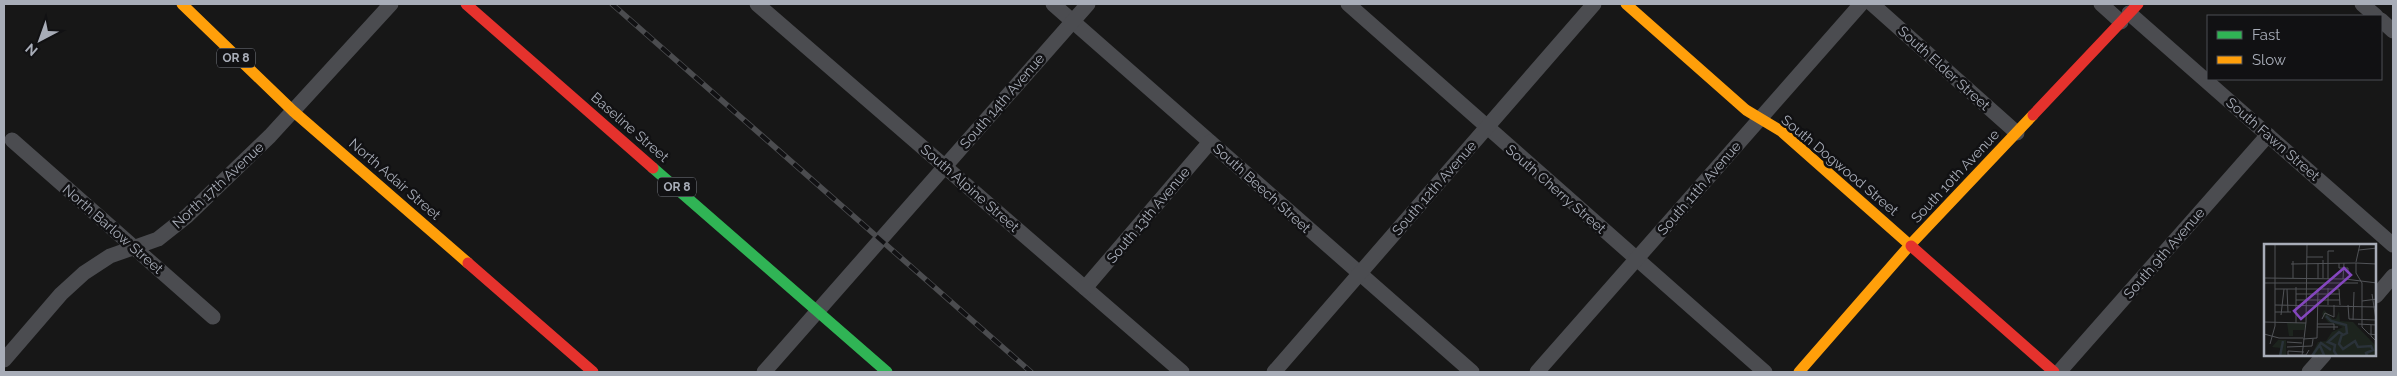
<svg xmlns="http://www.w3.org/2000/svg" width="2397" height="376" font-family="Raleway,sans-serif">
<rect width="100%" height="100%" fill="#171717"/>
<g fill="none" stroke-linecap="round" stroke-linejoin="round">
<g stroke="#4b4c50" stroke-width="15">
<polyline points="757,4 1182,372"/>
<polyline points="1053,4 1472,372"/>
<polyline points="1348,4 1765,372"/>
<polyline points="1872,4 2017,133"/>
<polyline points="2101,4 2121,22"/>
<polyline points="2362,4 2376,16"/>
<polyline points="2129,13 2393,245"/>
<polyline points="2381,20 2393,31"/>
<polyline points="12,140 213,317"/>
<polyline points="1085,288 1210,142"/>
<polyline points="2376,296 2393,276"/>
<polyline points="4,360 61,294 84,273 110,256 158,239 187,216 270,136 391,4"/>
<polyline points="764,372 1088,4"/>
<polyline points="1274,372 1594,4"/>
<polyline points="1537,372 1861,4"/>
<polyline points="2059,372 2268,135"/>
<polyline points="2309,372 2324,355"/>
</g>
<polyline stroke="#30b455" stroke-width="11" points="653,168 887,372"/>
<g stroke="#ff9f0a" stroke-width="11">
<polyline points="182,4 293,111 468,263"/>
<polyline points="1626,4 1746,110 1781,131 1911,246"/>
<polyline points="1799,372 1910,245 2033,115"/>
</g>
<g stroke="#e5322d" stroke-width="11">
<polyline points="466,4 653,168"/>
<polyline points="2033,115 2138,4"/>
<polyline points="1911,246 2054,372"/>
<polyline points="468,263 593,372"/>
</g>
<g stroke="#4b4c4f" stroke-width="5.5">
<polyline id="rail" points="612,4 1031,372"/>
</g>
<use href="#rail" stroke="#111113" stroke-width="4" stroke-dasharray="11" stroke-linecap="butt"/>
</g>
<g text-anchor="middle" stroke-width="5" stroke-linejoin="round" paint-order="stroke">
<g fill="#111113" stroke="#7b7e86" stroke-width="1">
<rect x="217" y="48.5" width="38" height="19" rx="4"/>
<rect x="658" y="177.5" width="38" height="19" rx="4"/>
</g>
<g font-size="12" font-weight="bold" fill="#a8adb8">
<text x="236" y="62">OR 8</text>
<text x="677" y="191">OR 8</text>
</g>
<g font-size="14" fill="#a8adb8" stroke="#111113">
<text transform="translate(1944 68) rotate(42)" y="5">South Elder Street</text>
<text transform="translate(1002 101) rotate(-49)" y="5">South 14th Avenue</text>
<text transform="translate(630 127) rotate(41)" y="5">Baseline Street</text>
<text transform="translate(2273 139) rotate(41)" y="5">South Fawn Street</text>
<text transform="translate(1840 165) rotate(40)" y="5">South Dogwood Street</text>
<text transform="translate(1955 176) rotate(-47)" y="5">South 10th Avenue</text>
<text transform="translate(395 179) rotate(41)" y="5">North Adair Street</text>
<text transform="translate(218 185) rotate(-43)" y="5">North 17th Avenue</text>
<text transform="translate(970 188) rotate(41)" y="5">South Alpine Street</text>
<text transform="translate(1262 188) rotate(42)" y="5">South Beech Street</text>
<text transform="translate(1434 188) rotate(-49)" y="5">South 12th Avenue</text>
<text transform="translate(1699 188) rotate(-49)" y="5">South 11th Avenue</text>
<text transform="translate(1556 189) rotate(41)" y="5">South Cherry Street</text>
<text transform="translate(1148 215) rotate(-50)" y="5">South 13th Avenue</text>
<text transform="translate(113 229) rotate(41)" y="5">North Barlow Street</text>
<text transform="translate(2164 253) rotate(-49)" y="5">South 9th Avenue</text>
</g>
</g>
<g transform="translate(2264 244)">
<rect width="112" height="112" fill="#171717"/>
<path d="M60,66L69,75H72L75,67L76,77L89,78L112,102V112H47L54,98L62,97L68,88L79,83L64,78L58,70ZM23,79H42L40,86H29V92H25ZM14,96H22V112H0L15,111L17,104L8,103Z" fill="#1d241e"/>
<path fill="none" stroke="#2a3239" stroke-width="2.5" d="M62,72L67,77L82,81L83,89L79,91M16,112L19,97M48,112L57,99L67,106M54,112L60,111L56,102M73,112L70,107L71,101L64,98L75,88L78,90L75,100L79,105L91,97L94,103L107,102L109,106L102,109L103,112"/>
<path fill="none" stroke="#515357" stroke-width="1" d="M95,6L113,4M43,13H59M92,18L96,0M75,19V24H84V29M92,19L113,20M92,19V29L98,39M27,20L92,19M0,34L81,35L113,39M29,34V17M59,34V16M54,35V19M64,35V7H70M79,35L80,19M0,39H94M98,39V83L105,90L113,91M11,45H75L76,61M23,45L24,68M32,50H76M108,50L112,76M32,56H76M98,57L113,55M11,61L113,63M64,61V44M84,61L85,75L113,76M11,68H27M17,71L20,45M58,75L61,69L70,73V61M89,76L90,48M0,78L42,79M32,79V43M53,80H70V86M94,80L113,81M107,81V92L113,98M53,83H74M0,90L15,94H39M39,95L53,94L54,45M23,98L38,99M6,100L11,82V0M23,103L48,102L49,95M40,108L24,107V111H42L45,106M38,112L42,78L43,0"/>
<path fill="#8446be" fill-opacity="0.15" stroke="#8446be" stroke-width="2.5" d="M80,24L87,31L37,75L30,67Z"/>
<rect width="112" height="112" fill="none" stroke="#a8adb8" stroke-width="2.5"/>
</g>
<rect width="2397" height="376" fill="none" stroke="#a8adb8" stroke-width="10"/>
<rect x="2207" y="15" width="175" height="65" fill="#111113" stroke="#4d4f55"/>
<rect x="2217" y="31" width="25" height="8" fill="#30b455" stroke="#4d4f55"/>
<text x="2252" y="40" font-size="15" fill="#a8adb8">Fast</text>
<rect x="2217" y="56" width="25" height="8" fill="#ff9f0a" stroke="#4d4f55"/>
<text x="2252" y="65" font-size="15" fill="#a8adb8">Slow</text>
<g transform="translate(40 40) rotate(221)" stroke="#111113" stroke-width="4" paint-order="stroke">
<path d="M0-4L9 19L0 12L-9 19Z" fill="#a8adb8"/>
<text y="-8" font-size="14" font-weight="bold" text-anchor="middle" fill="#a8adb8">N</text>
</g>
</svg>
